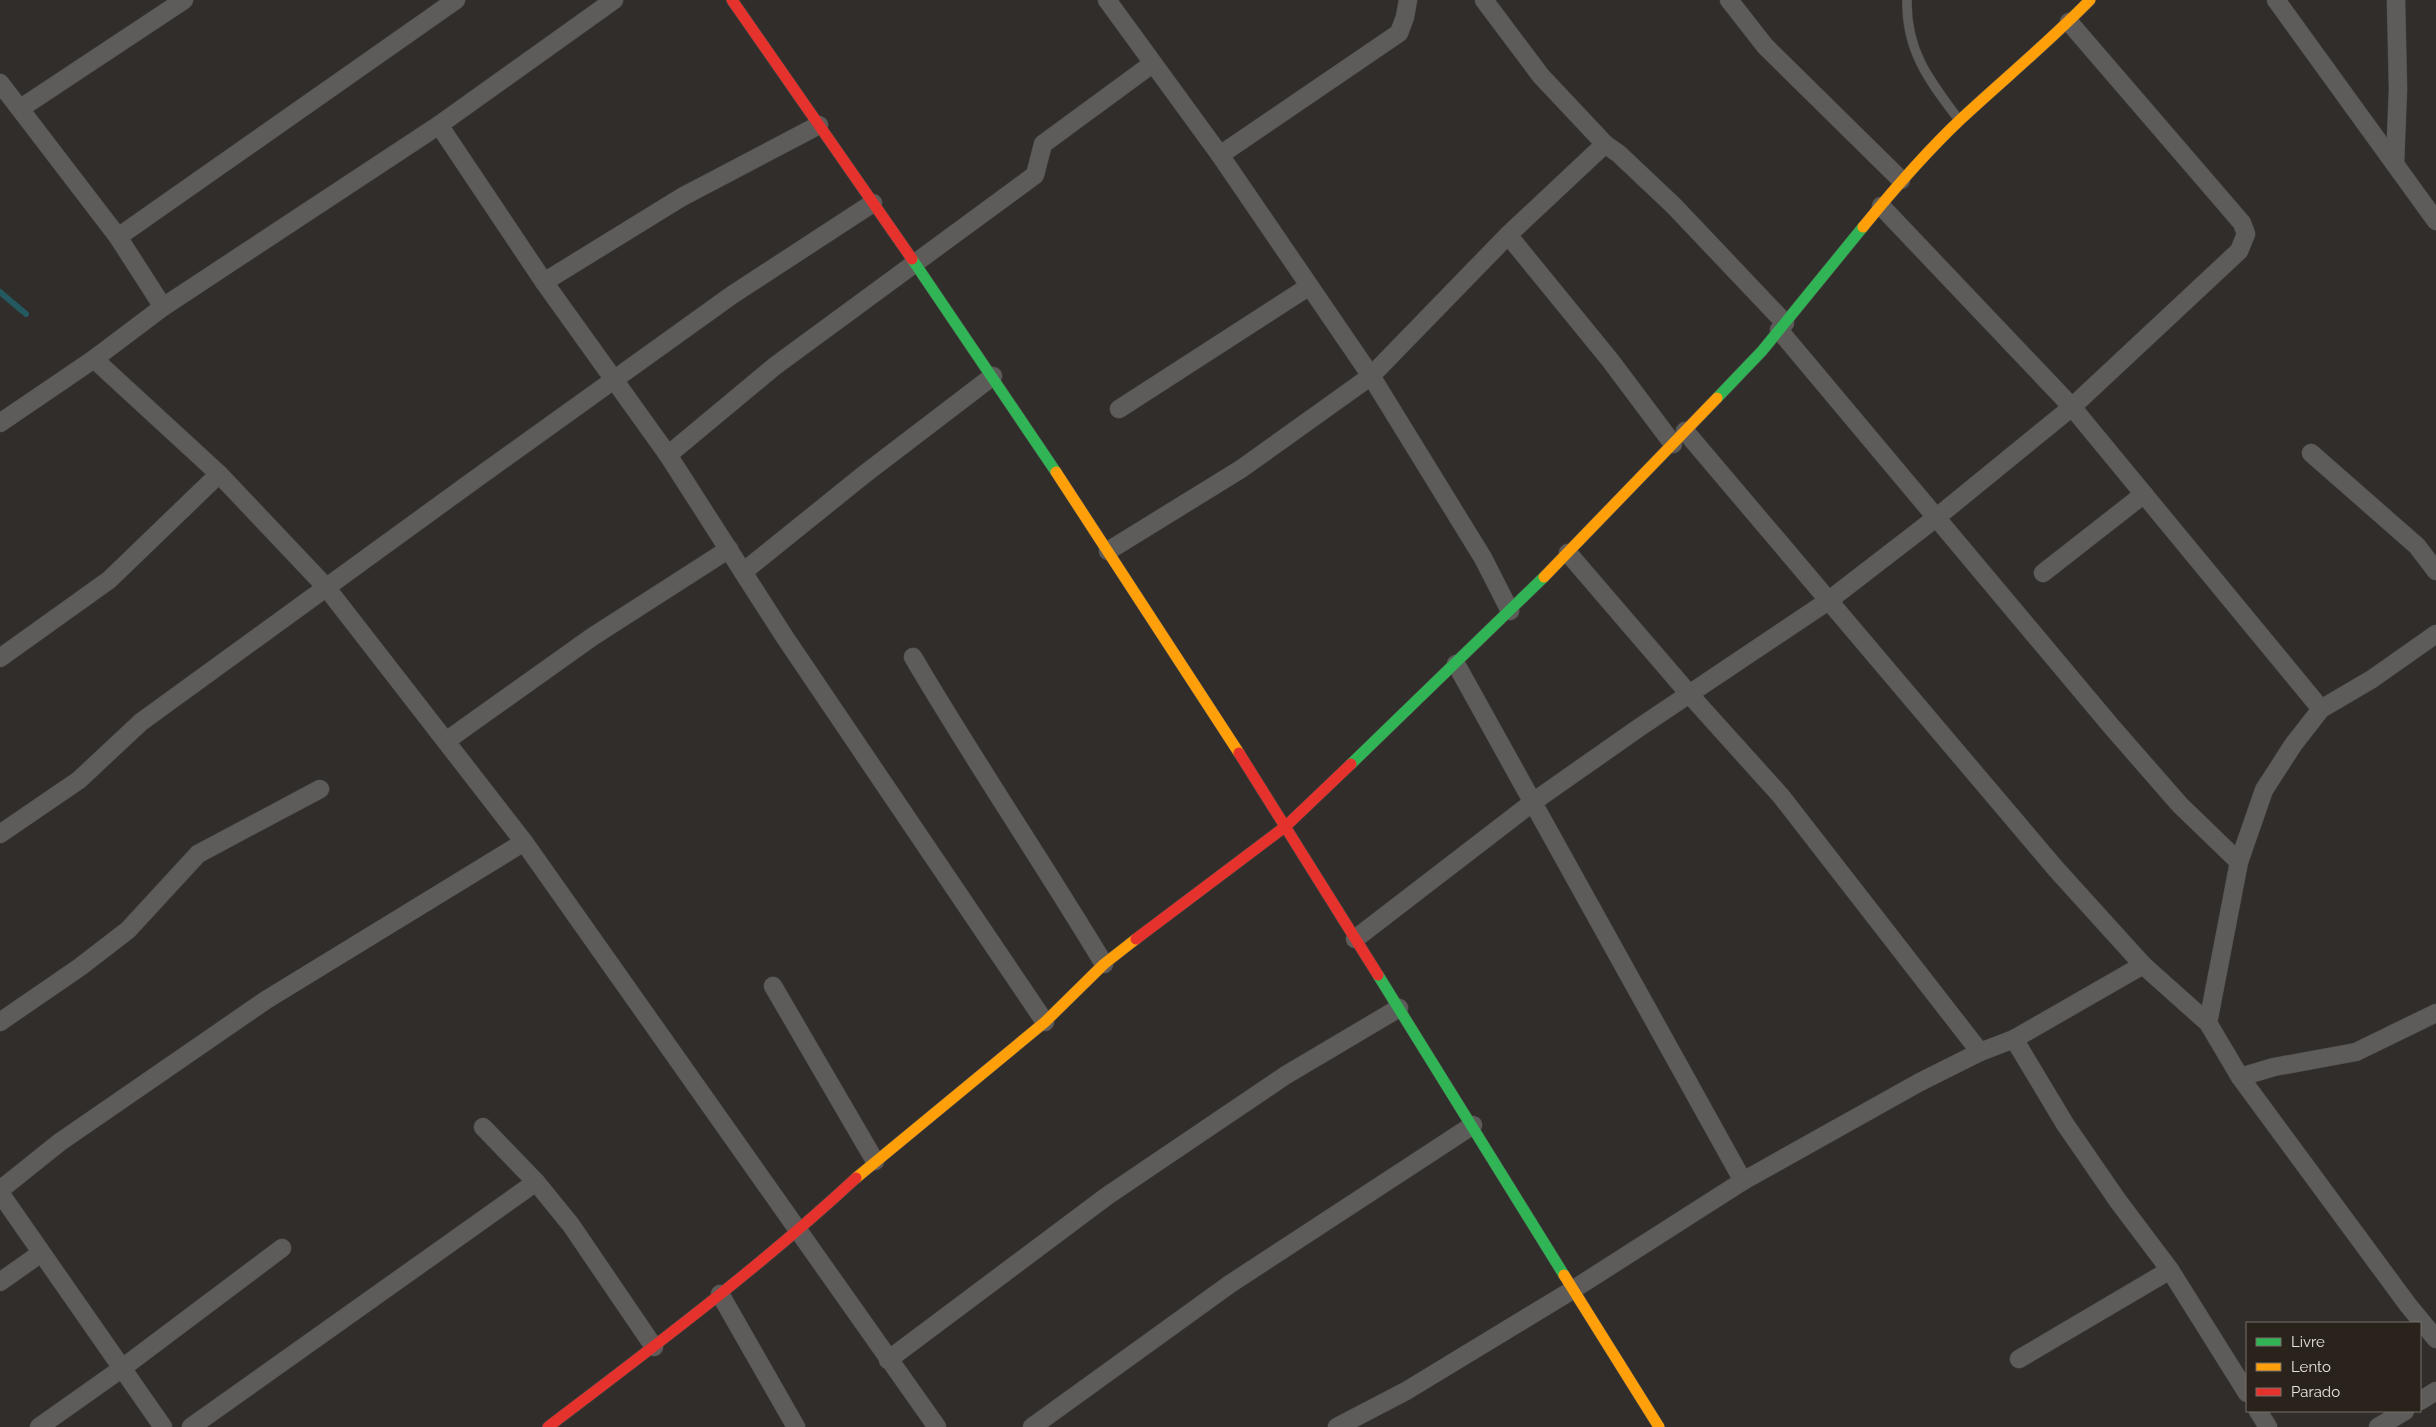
<svg xmlns="http://www.w3.org/2000/svg" width="2436" height="1427" font-family="Raleway,sans-serif">
<rect width="100%" height="100%" fill="#302d2a"/>
<g fill="none" stroke-linecap="round" stroke-linejoin="round">
<polyline stroke="#245960" stroke-width="6" points="0,292 26,314"/>
<g stroke="#4d4a48" stroke-width="10">
<path id="lane" d="M1907,0C1906,52 1930,81 1959,120"/>
</g>
<g stroke="#4d4a48" stroke-width="19">
<g id="street">
<polyline points="1107,0 1220,155 1371,376 1483,558 1510,611"/>
<polyline points="1484,0 1541,76 1605,144 1619,154 1674,206 1785,323"/>
<polyline points="1729,0 1765,46 1901,180"/>
<polyline points="2276,0 2436,221"/>
<polyline points="0,83 118,237 163,307"/>
<polyline points="21,108 184,0"/>
<polyline points="439,125 544,282 668,455 784,636 1045,1022"/>
<polyline points="1220,155 1399,33 1405,17 1408,0"/>
<polyline points="2395,164 2398,89 2396,0"/>
<polyline points="1881,206 2072,407 2321,709"/>
<polyline points="1508,235 1610,360 1673,444"/>
<polyline points="118,237 456,0"/>
<polyline points="544,282 682,197 819,125"/>
<polyline points="1779,330 2111,726 2180,805 2239,862"/>
<polyline points="94,359 219,474 326,587 524,842 937,1427"/>
<polyline points="1119,409 1308,287"/>
<polyline points="0,423 94,359 163,307 439,125 614,0"/>
<polyline points="1685,431 2056,869 2143,965"/>
<polyline points="2311,453 2417,546 2436,571"/>
<polyline points="668,455 775,366 1035,175 1043,144 1152,64"/>
<polyline points="1108,551 1241,469 1371,376 1508,235 1605,144"/>
<polyline points="1568,553 1690,695 1781,796 1980,1052"/>
<polyline points="743,572 866,473 993,376"/>
<polyline points="2043,573 2144,494"/>
<path d="M913,657C974,761 1042,861 1104,964"/>
<polyline points="0,658 109,580 219,474"/>
<polyline points="1456,664 1743,1181"/>
<polyline points="446,741 592,637 729,549"/>
<polyline points="0,834 79,780 141,722 470,483 732,295 873,203"/>
<polyline points="1355,939 1533,802 1640,727 1828,601 1937,517 2072,407 2239,251 2246,234 2242,223 2069,22"/>
<polyline points="773,986 875,1161"/>
<polyline points="0,1022 80,967 128,930 198,854 320,789"/>
<polyline points="2208,1023 2239,862 2264,790 2293,745 2321,709 2372,679 2436,634"/>
<polyline points="2014,1039 2065,1124 2118,1201 2170,1270 2247,1393"/>
<polyline points="2240,1077 2274,1067 2356,1052 2436,1013"/>
<polyline points="483,1127 536,1182 571,1225 654,1347"/>
<polyline points="0,1190 60,1142 266,1000 524,842"/>
<polyline points="0,1193 163,1427"/>
<polyline points="0,1282 41,1253"/>
<polyline points="720,1294 796,1427"/>
<polyline points="2019,1359 2170,1270"/>
<polyline points="888,1360 1107,1196 1286,1075 1399,1008"/>
<polyline points="2420,1401 2436,1391"/>
<polyline points="2258,1411 2268,1427"/>
<polyline points="39,1427 121,1369 282,1248"/>
<polyline points="191,1427 536,1182"/>
<polyline points="1032,1427 1230,1284 1473,1125"/>
<polyline points="1337,1427 1406,1391 1574,1289 1743,1181 1920,1082 1980,1052 2014,1039 2143,965 2208,1023 2240,1077 2408,1305 2436,1339"/>
<polyline points="2378,1427 2405,1411"/>
</g>
</g>
<g stroke="#4d4a48" stroke-width="12">
<g id="fast">
<polyline points="912,259 1056,472"/>
<polyline points="1717,398 1762,351 1863,227"/>
<polyline points="1351,764 1544,577"/>
<polyline points="1378,975 1564,1275"/>
</g>
</g>
<g stroke="#4d4a48" stroke-width="12">
<g id="slow">
<path d="M1863,227C1894,189 1925,153 1961,119C2004,79 2049,42 2090,0"/>
<polyline points="1056,472 1239,753"/>
<polyline points="1544,577 1717,398"/>
<polyline points="856,1178 1045,1022 1104,964 1136,939"/>
<polyline points="1564,1275 1659,1427"/>
</g>
</g>
<g stroke="#4d4a48" stroke-width="12">
<g id="jam">
<polyline points="732,0 912,259"/>
<polyline points="1239,753 1378,975"/>
<polyline points="1136,939 1286,826 1351,764"/>
<path d="M548,1427C653,1347 759,1268 856,1178"/>
</g>
</g>
<use href="#lane" stroke="#5e5c5b" stroke-width="9"/>
<use href="#street" stroke="#5e5c5b" stroke-width="18"/>
<use href="#fast" stroke="#30b455" stroke-width="11"/>
<use href="#slow" stroke="#ff9f0a" stroke-width="11"/>
<use href="#jam" stroke="#e5322d" stroke-width="11"/>
</g>
<rect x="2246" y="1322" width="175" height="90" fill="#2a231c" stroke="#76706a"/>
<rect x="2256" y="1338" width="25" height="8" fill="#30b455" stroke="#76706a"/>
<text x="2291" y="1347" font-size="15" fill="#e8e3de">Livre</text>
<rect x="2256" y="1363" width="25" height="8" fill="#ff9f0a" stroke="#76706a"/>
<text x="2291" y="1372" font-size="15" fill="#e8e3de">Lento</text>
<rect x="2256" y="1388" width="25" height="8" fill="#e5322d" stroke="#76706a"/>
<text x="2291" y="1397" font-size="15" fill="#e8e3de">Parado</text>
</svg>
